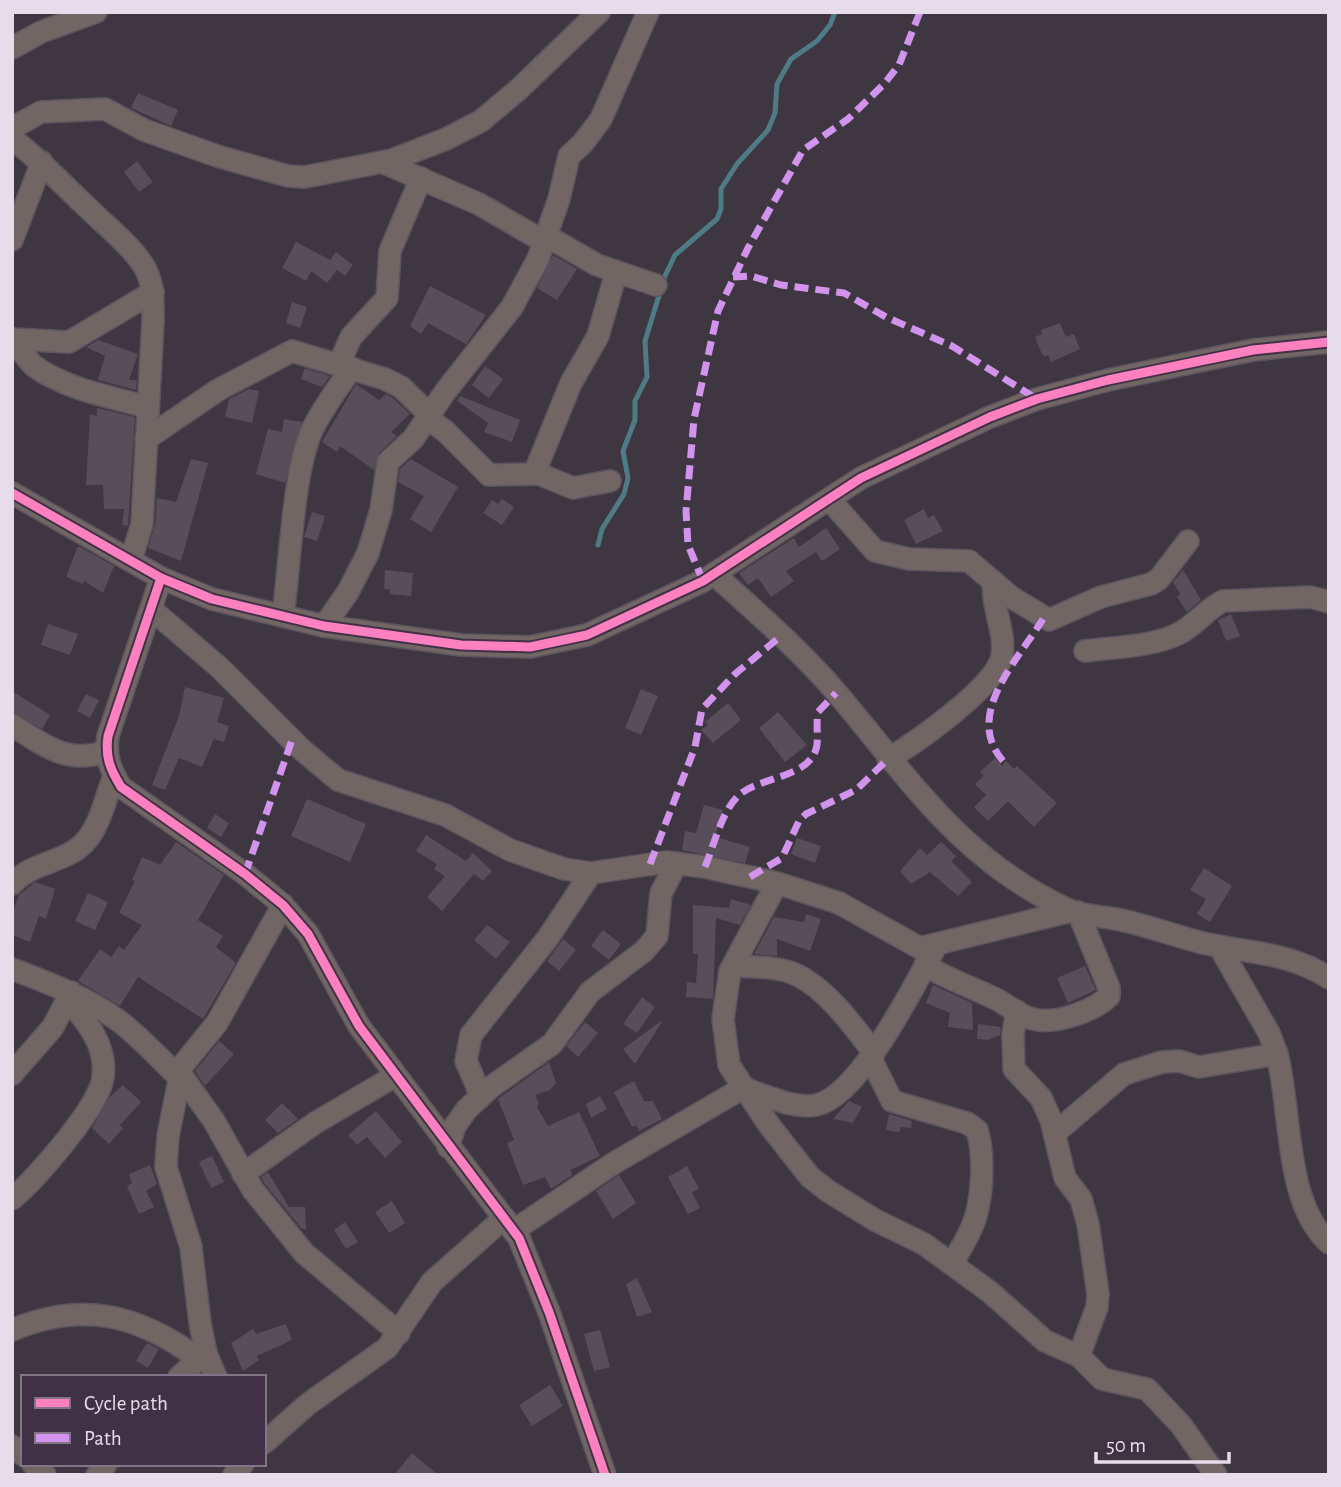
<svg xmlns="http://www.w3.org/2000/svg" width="1341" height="1487" font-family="'Alegreya Sans',sans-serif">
<rect width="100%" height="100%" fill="#3e3641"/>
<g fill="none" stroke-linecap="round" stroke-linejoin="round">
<polyline stroke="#4e7b85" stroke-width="5" points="598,545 602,529 624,494 628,478 623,451 635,420 635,401 647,377 645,341 665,276 675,255 717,219 721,209 721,189 737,164 768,130 775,113 777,84 791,59 817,41 830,25 835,12"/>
</g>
<g fill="#584e5a">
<polygon points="138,93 178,110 171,126 131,108"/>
<polygon points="137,161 153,182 139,192 124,172"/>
<polygon points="296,242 330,260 336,252 353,265 345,276 337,270 327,283 311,271 306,281 282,268"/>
<polygon points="553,255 577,269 557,300 537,288"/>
<polygon points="430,286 486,315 466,344 428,323 421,334 410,326"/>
<polygon points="292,302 307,307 300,328 286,323"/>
<polygon points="1060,323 1066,337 1074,334 1080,349 1051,362 1048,355 1045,357 1041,352 1035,337 1042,334 1041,330"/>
<polygon points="98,340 138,354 129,380 137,380 136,390 98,380 105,356 86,347"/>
<polygon points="485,366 503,379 489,398 472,385"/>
<polygon points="305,368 330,376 322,387 301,379"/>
<polygon points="356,384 379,400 386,394 393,398 410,414 391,432 397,436 379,453 374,470 340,446 337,452 322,442"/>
<polygon points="249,389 259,391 252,423 225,417 229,399"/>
<polygon points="460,396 520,420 512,442 484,432 488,423 457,401"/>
<polygon points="97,408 135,417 128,526 122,525 124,509 104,509 103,485 86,485 90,414 97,416"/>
<polygon points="284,419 302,422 285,483 256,474 268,429 282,432"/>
<polygon points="191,459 208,463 181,561 148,548 155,525 157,498 176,502"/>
<polygon points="411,459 458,487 431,532 410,519 424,496 398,482 400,469"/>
<polygon points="502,499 514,507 502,525 483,513 492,500 498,504"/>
<polygon points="924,509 928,518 934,515 943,531 916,544 904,520"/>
<polygon points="312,512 325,516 317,541 304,537"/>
<polygon points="826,528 840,549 822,561 816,552 786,571 794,581 771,597 758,578 748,585 739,573 794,538 799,547"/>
<polygon points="78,546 114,566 103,593 84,581 83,584 66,577"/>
<polygon points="385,570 413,573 411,596 390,594 390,590 384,589"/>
<polygon points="1183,570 1201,600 1187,612 1177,597 1180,594 1173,582"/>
<polygon points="1231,614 1240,636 1226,641 1218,620"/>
<polygon points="48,624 78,634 70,655 41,645"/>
<polygon points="185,687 224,698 217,722 229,726 224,742 214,739 202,767 179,758 165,790 152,785 179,716"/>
<polygon points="641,689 658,696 641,735 625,728"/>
<polygon points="12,691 50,715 42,729 12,712"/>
<polygon points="86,694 99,700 90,718 77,711"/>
<polygon points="728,703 741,720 713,743 701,730 708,725 705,722"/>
<polygon points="778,712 807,745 785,762 759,728"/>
<polygon points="995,758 1002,766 1006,761 1014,769 1017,766 1057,803 1034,827 1008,801 988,821 974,807 986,795 975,784 984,776 980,772"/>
<polygon points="307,799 366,824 350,862 291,836"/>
<polygon points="704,805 723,810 715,837 750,847 745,863 682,850 685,831 696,833"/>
<polygon points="215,814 229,823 221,837 207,828"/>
<polygon points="426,835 466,861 473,853 492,871 483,881 474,874 442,911 427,897 445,876 434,869 437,864 416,851"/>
<polygon points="797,838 821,846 815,863 791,854"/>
<polygon points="176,842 224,875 198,920 223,936 216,947 236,963 203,1019 138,977 120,1006 78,981 100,949 111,957 119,946 124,950 142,925 119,913 135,881 132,880 142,857 160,865"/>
<polygon points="941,842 956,856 951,861 972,882 958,896 930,872 911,884 900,871 920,848 927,855"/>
<polygon points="1204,868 1232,886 1210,922 1197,914 1206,899 1190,890"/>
<polygon points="35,882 55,889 46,919 39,916 30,942 12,935 12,914 19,895"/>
<polygon points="88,893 108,902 95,930 75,921"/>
<polygon points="731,899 751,905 740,925 716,918 713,999 686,997 687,982 696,983 698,954 693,954 693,905 729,908"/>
<polygon points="806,914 821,919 810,951 777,939 777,956 754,954 774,917 804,922"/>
<polygon points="487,925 510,942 496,959 474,940"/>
<polygon points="603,930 621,944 609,960 591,946"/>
<polygon points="563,939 576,950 559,971 547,961"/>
<polygon points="1085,966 1096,990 1068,1003 1057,978"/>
<polygon points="933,985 972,1003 973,1030 948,1027 950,1013 926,1003"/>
<polygon points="642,997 655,1007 637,1033 623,1024"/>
<polygon points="661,1021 662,1022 635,1064 623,1049"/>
<polygon points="585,1022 598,1033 578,1057 566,1046"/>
<polygon points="978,1024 1001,1027 1000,1035 988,1040 977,1039"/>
<polygon points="219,1041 234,1054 205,1086 195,1071"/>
<polygon points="549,1062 556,1083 550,1090 535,1095 539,1104 537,1107 548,1126 579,1112 600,1156 570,1170 572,1175 551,1189 545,1177 523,1185 507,1143 514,1140 498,1099"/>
<polygon points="634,1081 644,1101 653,1101 662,1119 639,1131 636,1125 632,1127 614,1092"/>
<polygon points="123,1085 141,1102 120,1125 123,1128 109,1144 92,1128 109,1098"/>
<polygon points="600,1096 607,1109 591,1118 586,1104"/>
<polygon points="849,1101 862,1107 853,1123 833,1119"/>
<polygon points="282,1103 298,1119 278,1133 265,1120"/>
<polygon points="376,1111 402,1142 385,1158 367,1137 357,1145 348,1135"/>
<polygon points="889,1114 912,1121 911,1128 901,1127 899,1132 886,1130"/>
<polygon points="212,1156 224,1182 211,1188 199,1162"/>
<polygon points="150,1165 157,1184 146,1191 154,1207 139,1214 127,1186 132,1183 129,1174"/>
<polygon points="687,1166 699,1189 692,1192 700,1208 688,1214 668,1177"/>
<polygon points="268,1172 289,1207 305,1207 306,1229 302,1229 264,1183 261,1177"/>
<polygon points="619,1175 636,1203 613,1219 596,1191"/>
<polygon points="392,1201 405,1223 389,1233 375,1212"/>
<polygon points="345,1222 358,1242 346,1249 334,1230"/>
<polygon points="637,1278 652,1312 637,1317 626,1284"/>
<polygon points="286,1324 292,1340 257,1356 259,1360 243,1371 231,1343 253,1329 256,1334"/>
<polygon points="600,1330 610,1367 594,1371 584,1334"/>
<polygon points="147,1343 159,1349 148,1368 136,1361"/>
<polygon points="550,1385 563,1406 532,1426 519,1405"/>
<polygon points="412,1453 438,1475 394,1475"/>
</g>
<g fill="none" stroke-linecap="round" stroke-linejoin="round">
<g stroke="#5c555f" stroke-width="24">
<g id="minor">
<polyline points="12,48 41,32 96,12"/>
<polyline points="12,128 41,112 105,109 144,130 217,156 288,176 305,177 392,160 446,139 481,121 519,89 599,12"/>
<path d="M12,139C41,160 63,185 89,209C107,227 132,246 145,268C154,284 153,303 153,321L142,524L131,560"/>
<polyline points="382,162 479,204 543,241"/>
<polyline points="545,235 597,265 656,285"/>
<polyline points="12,240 42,162"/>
<polyline points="12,339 69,342 153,292"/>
<path d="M14,340C20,348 26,359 34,366C65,389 111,397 148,407"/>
<polyline points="339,364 351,337 387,298 390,251 421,178"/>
<polyline points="428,419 445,431 489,475 539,474 573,488 610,481"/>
<polyline points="146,439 218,390 292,351 385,379 401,387 430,415"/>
<polyline points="534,474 571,383 598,336 616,273"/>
<polyline points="12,493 161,578 212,599 324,626 461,645 530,647 587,635 703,581 861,478 990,417 1037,399 1108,380 1253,350 1329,342"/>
<polyline points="829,499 875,551 909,559 969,561 1011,597 1049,620 1101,597 1151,584 1159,579 1188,541"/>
<path d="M714,574C756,612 799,649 836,692C909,778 961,861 1069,910C1085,917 1104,916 1121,920C1149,926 1175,936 1203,943C1247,953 1289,952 1329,978"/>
<path d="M161,578L108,736C105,757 110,769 121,787L245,874L283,905L308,934L359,1026L519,1238L549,1312L605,1475"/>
<polyline points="151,609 220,668 301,749 338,780 445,815 510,850 564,869 591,873 666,862 705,867 777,883 839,903 920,948 1071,911"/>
<path d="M283,615C290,566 293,469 313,428C324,407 338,387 352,368"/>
<polyline points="324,626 348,592 368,553 381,510 388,462 413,439 445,392 512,307 538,259 559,199 569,156 583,143 601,119 648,12"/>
<path d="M1085,651C1115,647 1151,647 1178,634C1196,625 1206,609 1223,601L1310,597L1329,602"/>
<path d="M12,725C45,746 66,764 105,752"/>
<path d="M888,759C915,743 996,687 1002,656C1006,631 991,607 994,582"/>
<polyline points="777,883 730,971 723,1019 729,1065 769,1125 810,1177 828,1191 875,1220 924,1244 990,1292 1045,1341 1079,1356 1102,1379 1147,1389 1181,1425 1216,1475"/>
<path d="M12,884C31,862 65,863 84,843C100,827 106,796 114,776"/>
<path d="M1219,946L1269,1033L1277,1054C1292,1112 1284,1202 1329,1243"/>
<path d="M925,965C947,979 971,987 994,998C1007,1004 1019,1016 1033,1019C1055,1025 1094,1011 1109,996V988L1078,912"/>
<path d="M733,966C753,967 778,966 797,975C828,990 854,1027 874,1053"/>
<path d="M12,969C49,983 86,997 119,1021C140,1037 159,1058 178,1076"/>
<polyline points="1017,1011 1013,1034 1014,1069 1041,1098 1051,1120 1065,1178 1081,1199 1088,1224 1098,1294 1097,1307 1079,1356"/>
<path d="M870,1057L892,1101L967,1123L977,1130C985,1156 983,1204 971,1229C966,1241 958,1253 952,1264"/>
<polyline points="179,1072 214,1121 253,1190 304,1253 399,1333"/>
<polyline points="12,1074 53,1027 71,992"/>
<polyline points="481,1096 466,1061 471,1035 547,939 591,873"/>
<polyline points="1054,1134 1124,1074 1162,1062 1179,1061 1199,1067 1277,1054"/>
<polyline points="448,1147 455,1126 467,1109 491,1087 552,1044 590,992 644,951 657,936 661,893 677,863"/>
<polyline points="243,1174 315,1123 395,1076"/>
<path d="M12,1199C36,1179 100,1106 103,1077C107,1045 87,1022 68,1000"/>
<path d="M513,1231L614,1163L743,1088C764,1095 793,1109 816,1105C860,1096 916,982 937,944"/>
<path d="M12,1330C83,1300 139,1315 199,1359"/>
<polyline points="179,1377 206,1353"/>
<polyline points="216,1377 206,1353 200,1323 191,1247 166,1167 168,1136 182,1066 217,1023 283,905"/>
<polyline points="264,1443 308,1404 387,1348 432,1282 504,1218"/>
<polyline points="12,1446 23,1455"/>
<polyline points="33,1464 45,1475"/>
<polyline points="97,1475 106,1464"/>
<polyline points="234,1475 243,1464"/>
</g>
</g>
<use href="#minor" stroke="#726664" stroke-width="21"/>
<g stroke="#d193ec" stroke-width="7" stroke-dasharray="14 7" stroke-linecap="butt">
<polyline points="733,277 751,276 781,285 844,293 886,317 952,346 1037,399"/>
<polyline points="703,581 688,545 686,511 694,419 718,311 748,248 803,150 848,119 884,84 899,65 920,12"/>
<path d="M1003,761C963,715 1018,660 1043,619"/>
<polyline points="650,864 695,747 702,709 735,674 781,636"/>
<path d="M705,867C714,845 721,814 737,797C757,776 812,779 817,745C818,733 816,723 818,712L836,693"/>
<polyline points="245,874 292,740"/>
<polyline points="750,877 782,858 799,821 806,814 856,790 888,759"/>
</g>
<g stroke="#413146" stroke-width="13">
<g id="cycleway">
<polyline points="12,493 161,578 212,599 324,626 461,645 530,647 587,635 703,581 861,478 990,417 1037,399 1108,380 1253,350 1329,342"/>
<path d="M161,578L108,736C105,757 110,769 121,787L245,874L283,905L308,934L359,1026L519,1238L549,1312L605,1475"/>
</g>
</g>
<use href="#cycleway" stroke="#ff80c0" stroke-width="9"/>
</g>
<rect width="1341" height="1487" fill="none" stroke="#e7dcea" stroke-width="28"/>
<rect x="21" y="1375" width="245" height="91" fill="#413146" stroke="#837588" stroke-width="2"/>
<rect x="35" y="1398" width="35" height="10" fill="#ff80c0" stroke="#837588" stroke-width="2"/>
<text x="84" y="1410" font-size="21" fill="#e7dcea">Cycle path</text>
<rect x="35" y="1433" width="35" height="10" fill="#d193ec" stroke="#837588" stroke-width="2"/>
<text x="84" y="1445" font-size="21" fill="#e7dcea">Path</text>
<path d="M1096 1452v10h133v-10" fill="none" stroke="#e7dcea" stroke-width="3.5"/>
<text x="1106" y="1452" font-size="21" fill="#e7dcea" stroke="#413146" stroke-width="5" paint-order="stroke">50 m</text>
</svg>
